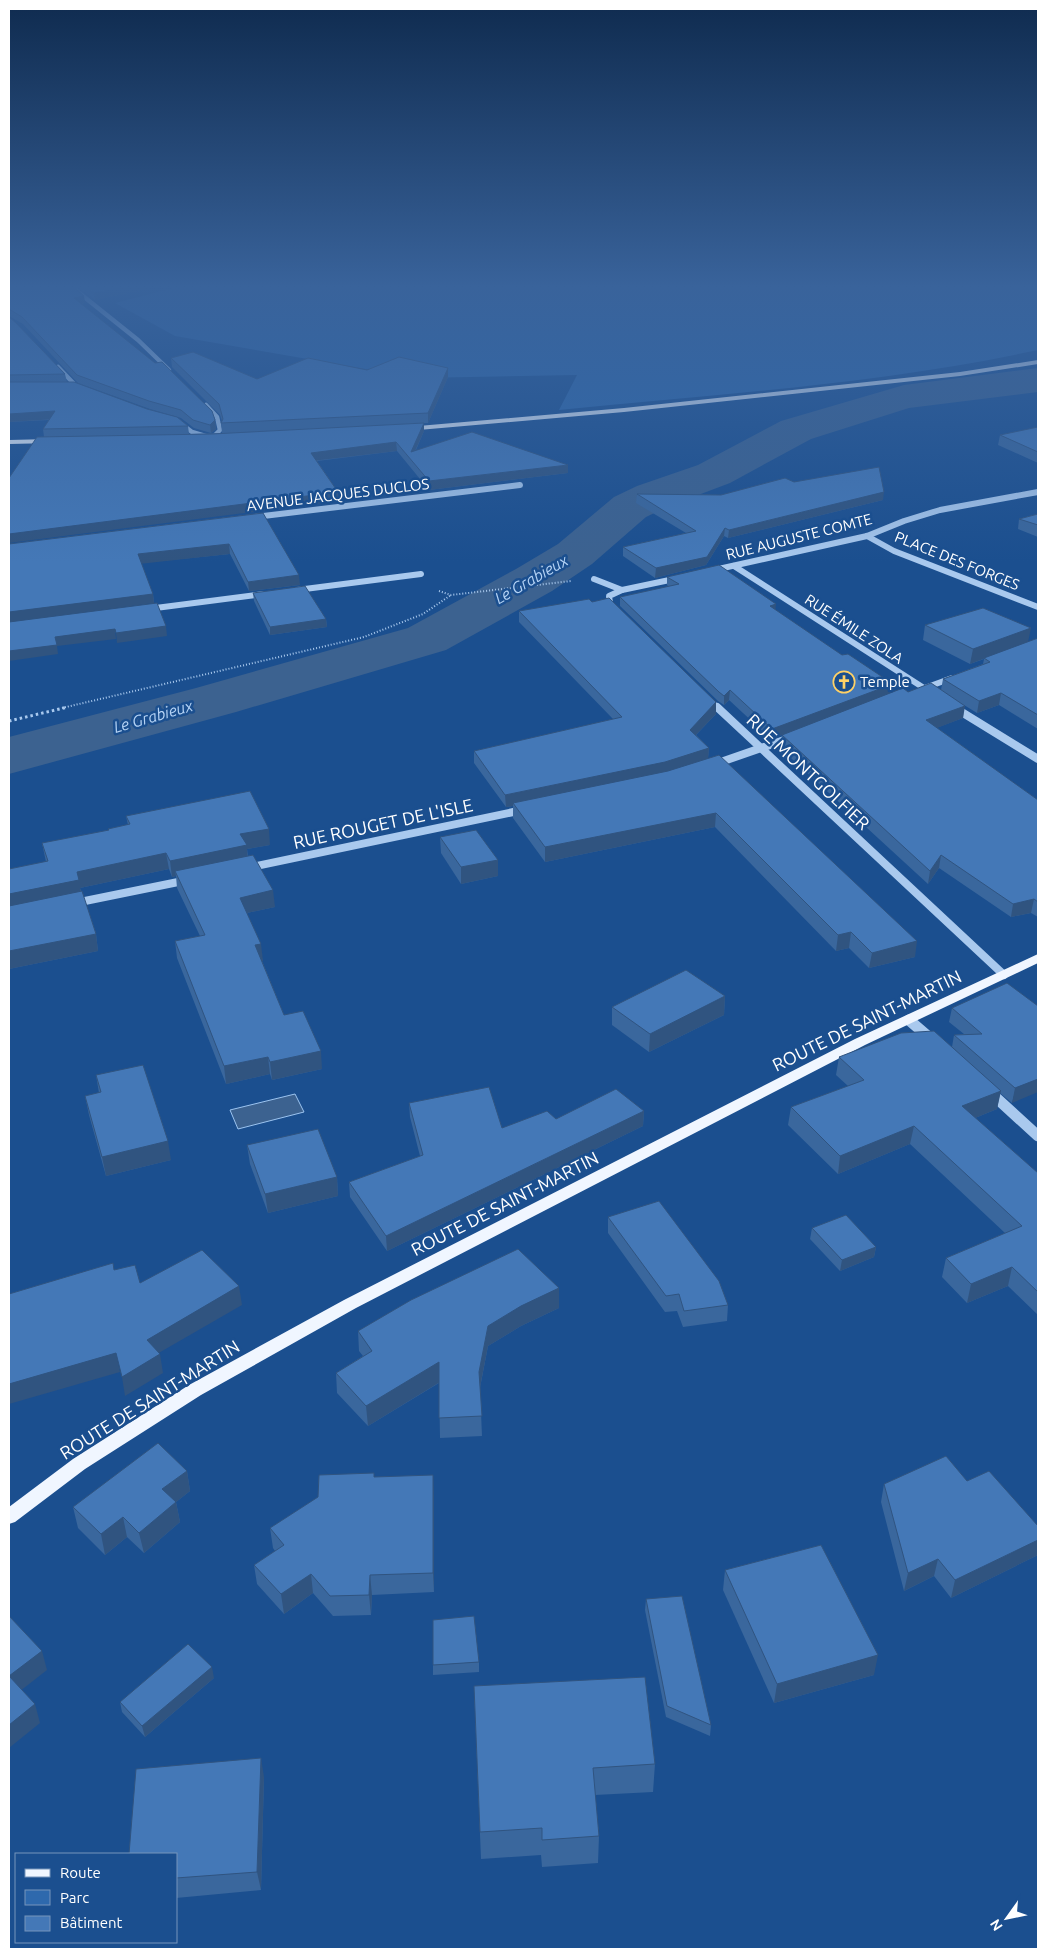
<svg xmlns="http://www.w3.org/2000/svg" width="1047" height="1958" font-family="Ubuntu,sans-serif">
<rect width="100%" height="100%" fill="#1b4f8f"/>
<path fill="#2e69ad" d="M174,288H1038V350C881,384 719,394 559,410L577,375L417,378L175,336L115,303Z"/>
<polygon fill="#3c6290" stroke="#9cc4f0" points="295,1094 304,1112 238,1129 230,1110"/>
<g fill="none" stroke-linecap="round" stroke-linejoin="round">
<polygon fill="#3c6290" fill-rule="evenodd" points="1038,368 1038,392 909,408 811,439 730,483 669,506 646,517 592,564 552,591 446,650 236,712 9,774 9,737 196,688 408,628 516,569 558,544 614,497 637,486 698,465 781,421 904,385"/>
<g stroke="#a9c9ee" stroke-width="2" stroke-dasharray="1 2" stroke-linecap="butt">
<polyline points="439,591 451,595 571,581"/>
<polyline points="62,708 364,637 423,614 451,595"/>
</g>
<polyline stroke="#a9c9ee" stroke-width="3" stroke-dasharray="2.5 3" stroke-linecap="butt" points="9,721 68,707"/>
<g stroke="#a9c9ee" stroke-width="4.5">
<polyline points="73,288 138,340 169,370"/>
<polyline points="58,367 76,386 81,388"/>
<polyline points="179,422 192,432 212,438 220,430 217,417 206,405"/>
</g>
<g stroke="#a9c9ee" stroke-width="6">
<polyline points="255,517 520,485"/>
<polyline points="867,536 894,551 1038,607"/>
<polyline points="734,566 927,690"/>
<polyline points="714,570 867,536 904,521 940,510 1038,492"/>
<polyline points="594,579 622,590"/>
<polyline points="297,590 421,574"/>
<polyline points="614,608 610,603 609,596 622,590 679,578"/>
<polyline points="148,609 264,594"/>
<polyline points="922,689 952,678"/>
<polyline points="708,699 718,708"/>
</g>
<g stroke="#a9c9ee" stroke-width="8">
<polyline points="717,707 1004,975"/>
<polyline points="955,708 1038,759"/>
<polyline points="715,764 790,738"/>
<polyline points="247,868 523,810"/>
<polyline points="75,903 188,880"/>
</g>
<g stroke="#a9c9ee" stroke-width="11">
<polyline points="909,1020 931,1039"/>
<polyline points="991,1093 1038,1136"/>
</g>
<g fill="#f0f6ff" fill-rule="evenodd">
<polygon points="1038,360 1038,364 960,376 624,412 407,431 403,429 407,427 624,408 960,372"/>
<polygon points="50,439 54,441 53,443 9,444 9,440"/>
<polygon points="1038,954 1038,963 865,1045 356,1308 201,1395 85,1469 15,1522 9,1524 9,1507 73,1459 189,1385 344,1300 855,1039"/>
</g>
</g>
<g fill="#3a679d">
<polygon points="9,288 85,303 81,304 215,420 216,429 211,433 194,428 181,418 150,409 78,383 23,324 9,316"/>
<polygon points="79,288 151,288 95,300"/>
<polygon points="9,317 65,374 67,382 188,426 189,434 222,433 221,423 222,421 220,415 172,367 171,358 257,379 367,370 448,377 428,423 424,423 424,431 416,450 568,465 568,473 429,490 397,451 317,461 338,492 338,501 10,478 44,437 43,429 49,420 9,422"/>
<polygon points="1038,427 1038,463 998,445 1000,435"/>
<polygon points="794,482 883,500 728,538 724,536 706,565 655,578 623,556 623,547 686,533 636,503 637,494 721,495"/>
<polygon points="263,513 300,585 249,591 230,554 141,563 153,594 154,603 9,544"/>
<polygon points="1038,514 1038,537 1018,529 1019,519"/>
<polygon points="667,577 775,610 892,693 941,690 943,679 983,664 984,659 970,664 923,640 925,625 1028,642 1038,638 1038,729 999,705 977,713 964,705 963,718 936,728 1038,800 1038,917 1031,913 1011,917 939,868 928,884 780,748 782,735 818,721 771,739 729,700 724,705 718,701 620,606 620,597 669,587 667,585"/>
<polygon points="253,593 326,619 327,627 270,635 254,601"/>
<polygon points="519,611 716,702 716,714 696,735 709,748 708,758 915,957 869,968 849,948 836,951 715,827 545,862 513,818 513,806 506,807 474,763 474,751 613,719 519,622"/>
<polygon points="126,816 270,845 247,849 248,856 275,907 247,913 263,961 262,961 284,1015 322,1069 272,1080 270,1074 226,1084 177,958 175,941 200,936 177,888 176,876 172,877 169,869 80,888 96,934 98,951 9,969 9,869 46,862 42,843 109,831 108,829 128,825"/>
<polygon points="440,837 498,860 498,876 461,884 441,853"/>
<polygon points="725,996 724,1015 649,1052 612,1025 612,1007"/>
<polygon points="1038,1006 1012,1103 1000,1093 997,1109 975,1118 1038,1173 1038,1315 1008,1286 967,1303 942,1277 946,1258 1005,1233 910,1144 838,1174 788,1125 791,1107 848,1086 836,1075 839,1057 952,1047 954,1035 964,1034 949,1022 952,1008"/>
<polygon points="96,1075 171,1160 106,1176 89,1115 85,1096 99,1093"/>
<polygon points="409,1103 502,1128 556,1119 644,1111 643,1126 387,1251 350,1197 349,1182 420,1156 410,1117"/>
<polygon points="247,1145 337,1177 338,1196 268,1213 250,1164"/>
<polygon points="608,1217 728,1305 727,1321 683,1327 677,1311 665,1312 608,1233"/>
<polygon points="812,1228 876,1247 874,1257 840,1271 810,1239"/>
<polygon points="559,1308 521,1326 488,1346 480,1388 482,1436 440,1438 439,1383 368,1426 337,1393 336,1373 363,1356 359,1351 358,1331"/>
<polygon points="187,1471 190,1491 176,1502 180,1522 144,1553 127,1537 105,1555 78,1528 73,1507"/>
<polygon points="374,1477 434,1495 434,1592 372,1595 371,1615 333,1616 313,1593 284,1614 257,1584 254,1565 275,1551 273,1548 270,1528"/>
<polygon points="967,1481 1038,1526 1038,1555 951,1598 934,1576 904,1591 881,1502 884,1484"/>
<polygon points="725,1570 874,1675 774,1703 723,1590"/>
<polygon points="646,1599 711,1725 710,1736 666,1717 645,1610"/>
<polygon points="479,1662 479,1672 433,1675 433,1665"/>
<polygon points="214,1678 145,1737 122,1712 120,1702"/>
<polygon points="474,1686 655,1764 653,1792 595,1795 599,1836 598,1863 542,1867 541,1855 481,1859"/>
<polygon points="264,1777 261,1890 176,1898 176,1854"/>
</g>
<g fill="#305480">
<polygon points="119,288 151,288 95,300 94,293"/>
<polygon points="84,296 85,303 75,305 74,298"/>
<polygon points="448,368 448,377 428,423 428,413"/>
<polygon points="55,411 56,419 9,422 9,414"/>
<polygon points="215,420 216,429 211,433 210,425"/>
<polygon points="424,423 424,431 411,460 411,452"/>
<polygon points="396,442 397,451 312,461 311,453"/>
<polygon points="568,465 568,473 429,490 429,481"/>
<polygon points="338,492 338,501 9,543 9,534"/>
<polygon points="884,492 883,500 728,538 729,530"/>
<polygon points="725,528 724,536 706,565 655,578 656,568"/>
<polygon points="229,544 230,554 139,564 138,554"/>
<polygon points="299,575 300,585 249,591 248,582"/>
<polygon points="153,594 154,603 9,622 9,612"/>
<polygon points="776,604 775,613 770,606"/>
<polygon points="326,619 327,627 270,635 270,627"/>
<polygon points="166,626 167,636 117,643 116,633"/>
<polygon points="1031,628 1028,642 970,664 973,649"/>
<polygon points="115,629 116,639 57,646 58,654 9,661 9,651 55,637"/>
<polygon points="893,684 891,694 771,739 772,729"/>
<polygon points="730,690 729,700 724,705 724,696"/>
<polygon points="1001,693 999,705 977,713 979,701"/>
<polygon points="716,702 716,714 689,742 690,730"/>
<polygon points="965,706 963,718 924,733 926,720"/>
<polygon points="709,748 708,760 664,774 513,803 513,806 506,807 505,795"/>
<polygon points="716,813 715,827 545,862 545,847"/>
<polygon points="269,829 270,845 247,849 248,861 175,871 176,876 172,877 170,861 240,834"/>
<polygon points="166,853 169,869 80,888 82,896 9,911 9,894 77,872"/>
<polygon points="941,855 939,868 928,884 930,871"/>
<polygon points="498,860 498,876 461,884 461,867"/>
<polygon points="273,890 275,907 242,914 240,898"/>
<polygon points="1034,899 1031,913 1011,917 1013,904"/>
<polygon points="851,932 849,948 836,951 838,935"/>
<polygon points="96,934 98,951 9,969 9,951"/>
<polygon points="917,941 915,957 869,968 872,953"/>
<polygon points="261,944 263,961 257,962 255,945"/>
<polygon points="725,996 724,1015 649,1052 650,1034"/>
<polygon points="321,1051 322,1069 272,1080 270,1062"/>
<polygon points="268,1057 270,1074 226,1084 224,1066"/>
<polygon points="1038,1079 1038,1092 1012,1103 1015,1088"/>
<polygon points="1001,1091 997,1109 958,1125 962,1106"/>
<polygon points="644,1111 643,1126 387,1251 386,1236"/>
<polygon points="914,1126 910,1144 838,1174 840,1156"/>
<polygon points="168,1141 171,1160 106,1176 102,1157"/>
<polygon points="337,1177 338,1196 268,1213 265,1194"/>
<polygon points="876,1247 874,1257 840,1271 842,1260"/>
<polygon points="1012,1267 1008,1286 967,1303 971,1284"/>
<polygon points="239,1286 242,1305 150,1358 147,1340"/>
<polygon points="559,1288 559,1308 521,1326 488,1346 479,1392 479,1372 488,1326 521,1306"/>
<polygon points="116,1353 120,1372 9,1404 9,1384"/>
<polygon points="160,1354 163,1373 125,1396 122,1377"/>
<polygon points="439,1362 440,1382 368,1426 366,1406"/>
<polygon points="187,1471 190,1491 166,1510 162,1489"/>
<polygon points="433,1475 434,1495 434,1592 433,1573"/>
<polygon points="176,1502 180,1522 144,1553 139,1533"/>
<polygon points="123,1517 127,1537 105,1555 101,1534"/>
<polygon points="1038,1540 1038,1555 951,1598 955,1580"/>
<polygon points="938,1559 934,1576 904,1591 908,1573"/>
<polygon points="311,1574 313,1593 284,1614 281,1594"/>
<polygon points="370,1575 372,1595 371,1615 369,1595"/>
<polygon points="42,1651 47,1670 15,1695 9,1676"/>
<polygon points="878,1655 874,1675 774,1703 777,1684"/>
<polygon points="212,1667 214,1678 145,1737 142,1726"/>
<polygon points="35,1704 40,1723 9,1748 9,1725"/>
<polygon points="261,1758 264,1777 261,1890 257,1872"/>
</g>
<g fill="#4478b7" stroke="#305480">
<polygon points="9,288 75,288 84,296 74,298 155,363 162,362 212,411 215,420 210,425 193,420 181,410 149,401 77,375 22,317 9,309"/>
<polygon points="87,288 119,288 94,293"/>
<polygon points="9,317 16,323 65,374 9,375"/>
<polygon points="193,352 257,379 308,358 367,370 399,357 448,368 428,413 221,423 223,419 219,404 171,358"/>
<polygon points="9,382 74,382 147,409 177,417 188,426 43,429 55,411 9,414"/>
<polygon points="424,423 411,452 472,432 568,465 429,481 396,442 311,453 338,492 9,534 9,478 37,437 212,434"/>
<polygon points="1038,427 1038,452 1000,435"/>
<polygon points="879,467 884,492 729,530 725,528 707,557 656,568 623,547 696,531 637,494 721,495 785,478 794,482"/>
<polygon points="263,513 299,575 248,582 229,544 138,554 153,594 9,612 9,544"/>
<polygon points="1038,514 1038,525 1019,519"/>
<polygon points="719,565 776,604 770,606 842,655 848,654 893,684 772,729 730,690 724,696 719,692 620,597 679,584 667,577"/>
<polygon points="305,586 326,619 270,627 253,593"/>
<polygon points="609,598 716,702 690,730 709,748 665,762 505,795 474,751 622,717 519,611 589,599 592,602"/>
<polygon points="157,603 166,626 116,633 115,629 55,637 57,645 9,651 9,622"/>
<polygon points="983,608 1031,628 973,649 925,625"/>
<polygon points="1038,638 1038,715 1001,693 979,701 943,679 990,662 984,658"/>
<polygon points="931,683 965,706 926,720 1038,800 1038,902 1034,899 1013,904 941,855 930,871 782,735 903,688 908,692"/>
<polygon points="719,755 917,941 872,953 851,932 838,935 716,813 545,847 513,803 668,771"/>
<polygon points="250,791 269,829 240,834 247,845 170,861 166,853 77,872 79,880 9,894 9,869 48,861 42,843 109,830 108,829 130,824 126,816"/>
<polygon points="476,830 498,860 461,867 440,837"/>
<polygon points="253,855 273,890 240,898 261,944 255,945 284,1015 303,1011 321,1051 270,1062 268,1057 224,1066 175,941 205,935 175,871"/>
<polygon points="82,891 96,934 9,951 9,906"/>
<polygon points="686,970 725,996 650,1034 612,1007"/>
<polygon points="1007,983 1038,1006 1038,1079 1015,1088 954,1035 982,1034 952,1008"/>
<polygon points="934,1031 1001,1091 962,1106 1038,1173 1038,1292 1012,1267 971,1284 946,1258 1022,1226 914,1126 840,1156 791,1107 864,1080 839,1057 901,1033"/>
<polygon points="143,1065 168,1141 102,1157 85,1096 101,1092 96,1075"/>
<polygon points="489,1087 502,1128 547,1111 556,1119 616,1089 644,1111 386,1236 349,1182 423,1155 409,1103"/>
<polygon points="318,1129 337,1177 265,1194 247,1145"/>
<polygon points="659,1201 719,1281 728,1305 684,1311 679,1294 666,1296 608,1217"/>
<polygon points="846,1215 876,1247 842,1260 812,1228"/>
<polygon points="518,1249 559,1288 521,1306 488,1326 479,1372 482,1416 439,1418 439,1362 366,1406 336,1373 372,1351 358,1331 411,1300"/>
<polygon points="202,1250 239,1286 147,1340 160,1354 122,1377 116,1353 9,1384 9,1294 113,1263 114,1270 135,1265 140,1283"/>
<polygon points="158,1443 187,1471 162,1489 176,1502 139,1533 123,1517 101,1534 73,1507"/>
<polygon points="946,1456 967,1481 989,1471 1038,1526 1038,1540 955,1580 938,1559 908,1573 884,1484"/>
<polygon points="374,1473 374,1477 433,1475 433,1573 370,1575 369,1595 330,1596 311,1574 281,1594 254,1565 284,1545 270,1528 318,1497 319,1475"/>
<polygon points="821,1545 878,1655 777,1684 725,1570"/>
<polygon points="682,1596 711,1725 667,1706 646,1599"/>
<polygon points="9,1616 42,1651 9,1676 35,1704 9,1725"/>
<polygon points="474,1616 479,1662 433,1665 433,1620"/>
<polygon points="188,1644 212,1667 142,1726 120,1702"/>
<polygon points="645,1677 655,1764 593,1768 599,1836 542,1840 542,1828 480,1832 474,1686"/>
<polygon points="261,1758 257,1872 176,1878 176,1854 129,1854 136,1769"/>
</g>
<linearGradient id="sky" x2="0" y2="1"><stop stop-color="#0f2b4f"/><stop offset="0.51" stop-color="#39639b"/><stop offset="1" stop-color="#39639b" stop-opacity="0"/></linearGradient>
<rect width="1047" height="562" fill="url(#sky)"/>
<defs>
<g id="church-ring" transform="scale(1.125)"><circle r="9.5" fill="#1b4f8f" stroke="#ffd166" stroke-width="1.5"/><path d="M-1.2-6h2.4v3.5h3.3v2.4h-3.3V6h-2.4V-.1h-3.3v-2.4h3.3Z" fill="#ffd166"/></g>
</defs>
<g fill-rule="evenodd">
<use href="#church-ring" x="844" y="682"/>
</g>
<g text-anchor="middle" stroke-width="5" stroke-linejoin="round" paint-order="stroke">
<g font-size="15" fill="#fff" stroke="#1b4f8f">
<text transform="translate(338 495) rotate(-7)" y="5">AVENUE JACQUES DUCLOS</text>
<text transform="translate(799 537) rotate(-14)" y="5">RUE AUGUSTE COMTE</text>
<text transform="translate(957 561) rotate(22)" y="5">PLACE DES FORGES</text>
<text transform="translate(854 629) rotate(33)" y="5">RUE ÉMILE ZOLA</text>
</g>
<g font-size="15" fill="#fff" stroke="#1b4f8f" text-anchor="start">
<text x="860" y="687">Temple</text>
</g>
<g font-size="16" font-style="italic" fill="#b5d3f5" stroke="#1b4f8f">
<text transform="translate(531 579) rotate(-30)" y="6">Le Grabieux</text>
<text transform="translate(153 716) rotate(-16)" y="6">Le Grabieux</text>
</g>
<g font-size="18" fill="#fff" stroke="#1b4f8f">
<text transform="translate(808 772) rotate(43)" y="6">RUE MONTGOLFIER</text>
<text transform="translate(383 824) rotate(-12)" y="6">RUE ROUGET DE L'ISLE</text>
<text transform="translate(867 1021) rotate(-26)" y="6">ROUTE DE SAINT-MARTIN</text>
<text transform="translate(505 1204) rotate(-27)" y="6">ROUTE DE SAINT-MARTIN</text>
<text transform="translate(150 1400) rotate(-32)" y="6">ROUTE DE SAINT-MARTIN</text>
</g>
</g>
<rect width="1047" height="1958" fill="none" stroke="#ffffff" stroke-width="20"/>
<rect x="15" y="1853" width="162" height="90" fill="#1b4f8f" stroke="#7695bc"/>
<rect x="25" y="1869" width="25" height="8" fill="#f0f6ff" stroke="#7695bc"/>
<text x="60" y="1878" font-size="15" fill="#ffffff">Route</text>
<rect x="25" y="1890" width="25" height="15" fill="#2e69ad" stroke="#7695bc"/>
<text x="60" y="1903" font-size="15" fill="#ffffff">Parc</text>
<rect x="25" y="1916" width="25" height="15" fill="#4478b7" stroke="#7695bc"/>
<text x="60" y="1928" font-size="15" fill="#ffffff">Bâtiment</text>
<g transform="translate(1007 1918) rotate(237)" stroke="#1b4f8f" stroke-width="4" paint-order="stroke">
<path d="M0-4L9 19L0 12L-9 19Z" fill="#ffffff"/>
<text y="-8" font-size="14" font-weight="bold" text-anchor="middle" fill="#ffffff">N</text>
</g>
</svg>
